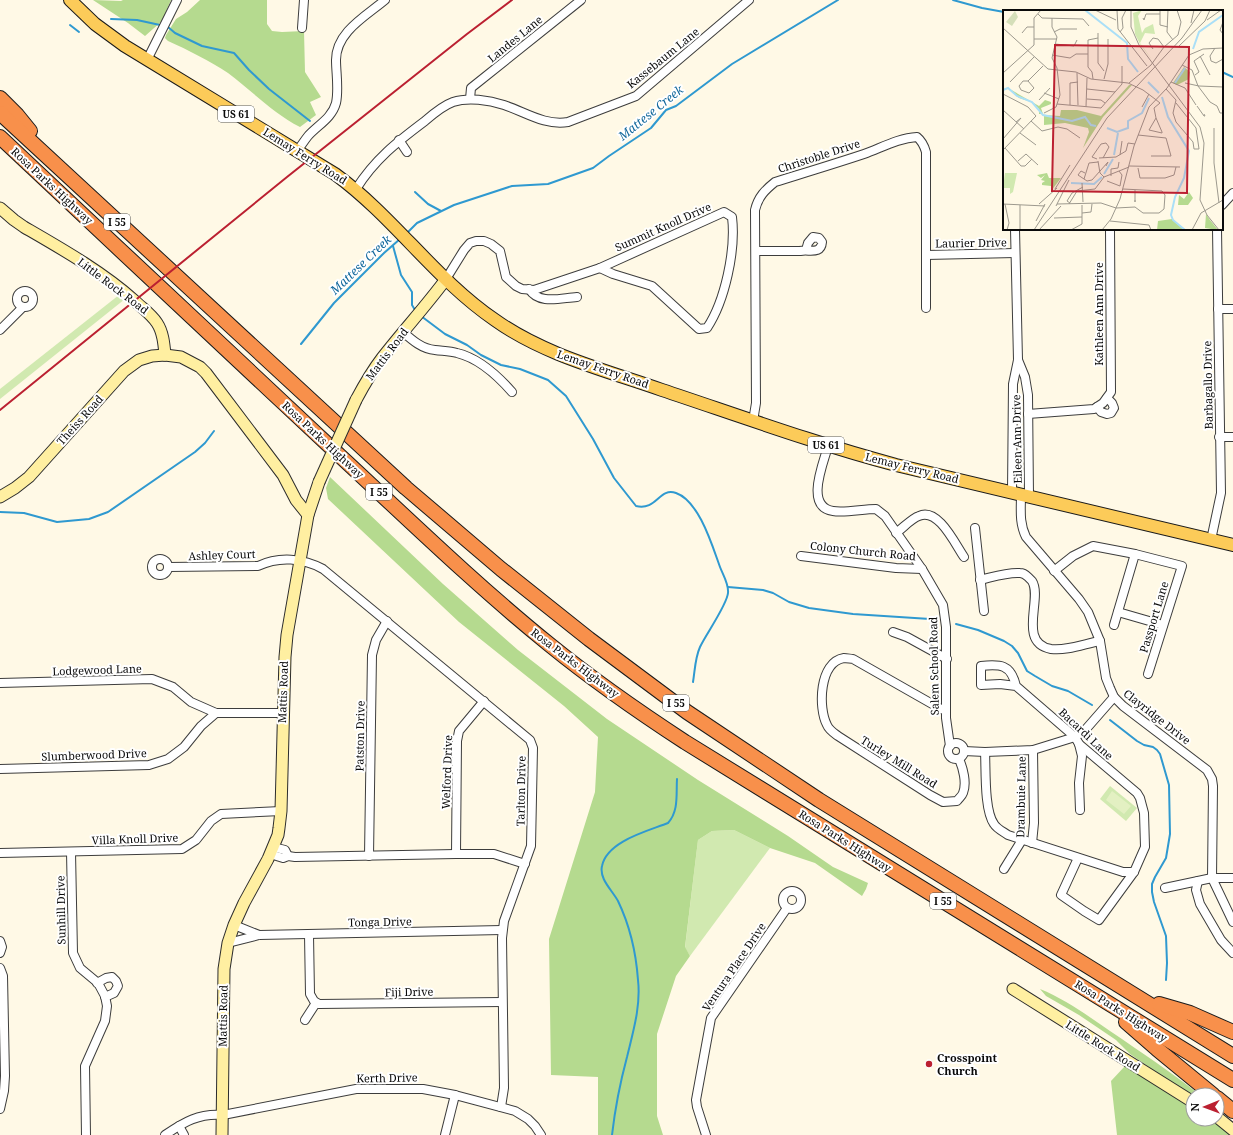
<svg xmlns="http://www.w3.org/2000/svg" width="1233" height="1135" font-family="'Noto Serif',serif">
<rect width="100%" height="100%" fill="#fff9e6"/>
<g fill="#d1e9b0">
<polygon points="119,295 125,299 0,399 0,389"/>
<polygon points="1110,786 1137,808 1126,821 1100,799"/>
<polygon points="734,830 770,848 690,956 685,948 698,840 712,831"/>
</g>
<g fill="#b5da8f">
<polygon points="93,0 121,1 123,0 171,0 162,21 145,36 128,23"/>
<path d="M200,0H267V24L272,31L282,32L304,31L305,72L321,97L310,102L316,115L300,127C273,113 252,91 228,73C210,61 188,50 168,41L165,38L166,35L176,19L187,12Z"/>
<polygon points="330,477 443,584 518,650 607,719 698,780 788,836 833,867 868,883 866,889 862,896 815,863 770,848 734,830 712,831 698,840 685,947 690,956 676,976 657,1034 657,1116 663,1135 598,1135 598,1077 551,1075 549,939 595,792 598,737 564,706 459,622 328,499 326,488"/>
<path d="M1040,989C1065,999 1088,1016 1110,1031C1141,1052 1171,1072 1200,1095H1193L1166,1079L1130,1054L1116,1040L1079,1015L1046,996Z"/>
<polygon points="1126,1065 1193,1108 1193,1119 1211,1119 1232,1135 1117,1135 1111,1081"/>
</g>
<polygon fill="#e3f0c2" points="1112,791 1131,806 1124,814 1106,800"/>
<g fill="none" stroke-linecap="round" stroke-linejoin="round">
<g stroke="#2f99d0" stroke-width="2">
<polyline points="953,0 982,8 1004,12"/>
<polyline points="111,19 137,20 160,25"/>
<polyline points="70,25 79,32"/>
<polyline points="168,27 175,33 202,46 234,53 249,70 269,89 310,121"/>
<polyline points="1222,72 1233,77"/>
<polyline points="415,192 428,204 441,211"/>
<polyline points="406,234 417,223 454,205 512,186 548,184 593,168 609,156 651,128 666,110 676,106 732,64 838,0"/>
<polyline points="393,246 401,275 412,292 412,305 415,310"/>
<path d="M421,316L445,334L467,345L481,355L501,365L520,369L548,380L566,396L593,439L614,478L636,506C657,511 659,487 676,493C699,501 712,545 720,567C723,575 729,584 728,593C727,605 706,634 700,647C695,658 695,670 693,682"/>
<polyline points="301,344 334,303 384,253 400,239"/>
<polyline points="0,512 24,513 57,522 89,519 108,512 195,452 205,443 214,431"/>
<polyline points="728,587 763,590 773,593 789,602 809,608 853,614 930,619"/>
<polyline points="956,624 978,630 1004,641 1012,646 1018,653 1027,671 1035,676 1052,686 1068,691 1092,705"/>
<polyline points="1110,720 1137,741 1144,745 1153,747 1157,750 1160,754 1169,785 1170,834 1166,858 1155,877 1152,884 1152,892 1154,902 1166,936 1167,963 1166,980"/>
<path d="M612,1135C615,1109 620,1083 627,1057C633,1032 641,1006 638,980C636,952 630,926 618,901C612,890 599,879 602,866C607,841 648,831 668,823C679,811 676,794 677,779"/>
</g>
<g stroke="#3d3d3d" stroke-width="10">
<g id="street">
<polyline points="302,28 304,0"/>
<polyline points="147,60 177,0"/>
<polyline points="470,99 471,88 581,0"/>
<polyline points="399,140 407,152"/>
<path d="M297,151C301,146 304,141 308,136C318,125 332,118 336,103C339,89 336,73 336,60C336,32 366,16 385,0"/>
<path d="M356,189C375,159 397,142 425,121C433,114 442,106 453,102C468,97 489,100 504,105C525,112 545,126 568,122L636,96L749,0"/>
<polyline points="1222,205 1233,193"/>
<path d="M724,212L732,217C736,250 725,301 707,328L699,329L652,286L613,274L600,268Z"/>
<path d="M756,251H800C809,249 821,255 822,242L819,238L813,237L808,243L806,250"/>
<polyline points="926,255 1015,253"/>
<polyline points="446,279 464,250 470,243 476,241 484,241 491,244 500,251 506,277 516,286 522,289 534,290 600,268"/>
<path d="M529,289C539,305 560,298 577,297"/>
<circle cx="25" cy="299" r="8"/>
<polyline points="1218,309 1233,309"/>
<polyline points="0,330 23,307"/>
<path d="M403,332C412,340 422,349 435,350C442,351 450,351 457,353C478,358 498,376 512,392"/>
<polyline points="1018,360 1025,377 1028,395 1029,496"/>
<polyline points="1097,407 1101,412 1107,414 1111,413 1114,408 1112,403 1107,398"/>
<polyline points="1028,414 1094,409 1103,403 1111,392 1110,229"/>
<path d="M753,421L756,403L755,210C758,197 765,190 775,182C804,173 834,164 864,154C881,148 898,138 917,137C922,141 924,145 926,152V308"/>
<polyline points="1219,437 1233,437"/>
<path d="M828,446C824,462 804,507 833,511C845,513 863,509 876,509L885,516L922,569L943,605L946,627V718L950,746"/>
<polyline points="1012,492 1013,384 1018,360 1015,229"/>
<path d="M1021,494C1021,509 1019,523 1026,537L1079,599L1088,612L1100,641L1106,678L1110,688L1114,697L1123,706L1207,770L1212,779L1213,786L1212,878L1233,922"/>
<polyline points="975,528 984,611"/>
<path d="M896,533C903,528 912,518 919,516C938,507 955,544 964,557"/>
<polyline points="1211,540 1221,493 1217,229"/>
<polyline points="801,556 896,568 922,569"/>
<circle cx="160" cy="567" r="8"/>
<path d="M168,567L258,566C279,556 303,558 323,569L530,740L533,748L531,846L504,921L502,938L504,1088L501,1107"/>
<polyline points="1054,571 1073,556 1093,546 1135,554 1182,566 1148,674"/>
<path d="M980,580C993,577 1007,572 1020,573C1023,573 1026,575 1028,577C1029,578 1031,580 1032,581C1043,598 1017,643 1051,649C1067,651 1084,644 1100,641"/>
<polyline points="1118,612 1163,625"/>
<polyline points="1114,625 1135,554"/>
<polyline points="893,632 907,637 947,659"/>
<polyline points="0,683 152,679 173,687 191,702 216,713 282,713"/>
<path d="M1016,686C1011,664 1000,664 981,666V685L1000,684L1016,686L1075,737L1079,744L1137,793L1140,798L1144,813L1145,847L1134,872L1099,920L1084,911L1061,895L1078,858"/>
<path d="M946,710L941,709L853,659C851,659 847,658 844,658C819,662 818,708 827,725C829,730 834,733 838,736L930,795L943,802L957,801C959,798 962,796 963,793C967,783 963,768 959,759"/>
<circle cx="956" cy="751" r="8"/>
<polyline points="1079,744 1082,756 1079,783 1080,810"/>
<polyline points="964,751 985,752 1033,750 1075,737 1086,729 1114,697"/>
<path d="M985,752C986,770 984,810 994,824C997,829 1004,832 1008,835L1123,872H1134"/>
<polyline points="0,769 149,765 168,759 184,747 201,726 216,713"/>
<polyline points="1032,843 1034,823 1033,750"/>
<polyline points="273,847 285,850 288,856"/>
<polyline points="71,852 73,953 80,968 98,983 105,996 107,1006 105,1021 85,1066 86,1135"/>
<polyline points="0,853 182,849 196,840 211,821 221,814 281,811"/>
<polyline points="270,854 283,858 288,856 295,857 456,854 494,854 525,864"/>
<polyline points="456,854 457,741 459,731 484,701"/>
<polyline points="369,856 372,655 376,640 387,621"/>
<polyline points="1004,869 1022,840"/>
<polyline points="1198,881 1196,890 1200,904 1221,940 1233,953"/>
<polyline points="1165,888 1212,878 1233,878"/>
<circle cx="792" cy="900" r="9"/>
<polyline points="234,925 259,935"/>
<polyline points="309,935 310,994 314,1001 319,1004 502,1002"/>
<polyline points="0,941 2,947 0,953"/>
<polyline points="228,943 259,935 502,930"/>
<polyline points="0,968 3,976 5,1076 4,1091 0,1109"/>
<polyline points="97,983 106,978 112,977 116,981 118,986 114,993 105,997"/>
<polyline points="305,1020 316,1003"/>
<polyline points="179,1126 184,1135"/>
<path d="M165,1135C184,1122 199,1113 223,1115L356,1089H423L455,1095L515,1111L528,1119L535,1126L541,1135"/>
<polyline points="445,1135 455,1095"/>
<polyline points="706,1135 697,1107 696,1100 711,1018 787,908"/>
</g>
</g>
<g stroke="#2c2c2c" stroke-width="13">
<g id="secondary">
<path d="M0,208L14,220L24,227C62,249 101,271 135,301C142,308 151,314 157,323C163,332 164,344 165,355"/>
<path d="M356,400C364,385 372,371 382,358C403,331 426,306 446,279"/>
<polyline points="0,497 15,488 29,477 124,371 139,360 152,356 165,355 181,357 200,367 206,373 283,475 296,500 308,515"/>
<polyline points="1013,989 1193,1102"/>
<polyline points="1217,1117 1233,1130"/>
<polyline points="222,1135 224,969 228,943 234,925 244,903 268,859 278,835 279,828 281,811 285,657 287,635 308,515 319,482"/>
</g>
</g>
<g stroke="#1b1b1b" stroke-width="14">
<path id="primary" d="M70,0L95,24L125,46L335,174C394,217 435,279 495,320C544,355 605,370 662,390C740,416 817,444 896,465L1233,545"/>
</g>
<g stroke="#1b1b1b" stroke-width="16">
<g id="highway">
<polyline points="0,98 17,115 30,131"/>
<polyline points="0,113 406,488 501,569 589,639 687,712 819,800 1233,1056"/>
<path d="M0,137C113,243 225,349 339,455C408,519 477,586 550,645C593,680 639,712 685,742L1233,1080"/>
<polyline points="1159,1004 1190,1013 1233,1032"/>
<polyline points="1126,1022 1157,1049 1213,1095"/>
<polyline points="1217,1098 1233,1111"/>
</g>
</g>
<use href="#street" stroke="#fff" stroke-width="8"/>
<use href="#secondary" stroke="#ffefa1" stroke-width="11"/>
<use href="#primary" stroke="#fccb59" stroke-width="12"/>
<use href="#highway" stroke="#f8904b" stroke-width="14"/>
<polyline stroke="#bb2031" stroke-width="2" points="0,410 287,177 467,34 512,0"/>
<g stroke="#2c2c2c" stroke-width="13" stroke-linecap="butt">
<polyline id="secondary-bridge" points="319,482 356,400"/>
</g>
<use href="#secondary-bridge" stroke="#ffefa1" stroke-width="11"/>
</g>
<circle fill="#bb2031" stroke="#fff" stroke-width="1.5" cx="929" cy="1064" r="4"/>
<g text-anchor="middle" stroke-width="4" stroke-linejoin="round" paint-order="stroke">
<g fill="#fff" stroke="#545454" stroke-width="1">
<rect x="218" y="106" width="36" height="16" rx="3"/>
<rect x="104" y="214" width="26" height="16" rx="3"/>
<rect x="808" y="437" width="36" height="16" rx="3"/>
<rect x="366" y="484" width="26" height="16" rx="3"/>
<rect x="663" y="695" width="26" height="16" rx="3"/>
<rect x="930" y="893" width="26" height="16" rx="3"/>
</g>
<g font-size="10" font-weight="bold" fill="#0a0a0a">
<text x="236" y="118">US 61</text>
<text x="117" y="226">I 55</text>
<text x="826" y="449">US 61</text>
<text x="379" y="496">I 55</text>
<text x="676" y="707">I 55</text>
<text x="943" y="905">I 55</text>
</g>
<g font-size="11" fill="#0a0a0a" stroke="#fff">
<text transform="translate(515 39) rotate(-39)" y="4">Landes Lane</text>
<text transform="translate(663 58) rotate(-39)" y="4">Kassebaum Lane</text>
<text transform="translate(305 156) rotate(32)" y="4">Lemay Ferry Road</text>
<text transform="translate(819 156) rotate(-18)" y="4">Christoble Drive</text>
<text transform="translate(52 186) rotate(43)" y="4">Rosa Parks Highway</text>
<text transform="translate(663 227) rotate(-24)" y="4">Summit Knoll Drive</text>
<text transform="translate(971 243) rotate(-1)" y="4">Laurier Drive</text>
<text transform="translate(113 286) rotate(37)" y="4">Little Rock Road</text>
<text transform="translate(1099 314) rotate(-90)" y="4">Kathleen Ann Drive</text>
<text transform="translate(387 354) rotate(-53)" y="4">Mattis Road</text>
<text transform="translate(603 369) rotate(19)" y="4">Lemay Ferry Road</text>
<text transform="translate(1208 385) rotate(-91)" y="4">Barbagallo Drive</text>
<text transform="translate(80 420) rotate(-48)" y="4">Theiss Road</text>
<text transform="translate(1017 439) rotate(-91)" y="4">Eileen Ann Drive</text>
<text transform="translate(323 440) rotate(43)" y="4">Rosa Parks Highway</text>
<text transform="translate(912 468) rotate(14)" y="4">Lemay Ferry Road</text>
<text transform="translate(863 551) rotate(6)" y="4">Colony Church Road</text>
<text transform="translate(222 555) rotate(-2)" y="4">Ashley Court</text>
<text transform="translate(1154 617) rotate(-73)" y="4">Passport Lane</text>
<text transform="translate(575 663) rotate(37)" y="4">Rosa Parks Highway</text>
<text transform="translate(934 666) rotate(-91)" y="4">Salem School Road</text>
<text transform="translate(97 670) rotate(-2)" y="4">Lodgewood Lane</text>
<text transform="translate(283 692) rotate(-88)" y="4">Mattis Road</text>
<text transform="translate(1157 717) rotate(38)" y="4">Clayridge Drive</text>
<text transform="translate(1086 734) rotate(43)" y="4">Bacardi Lane</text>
<text transform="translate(360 736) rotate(-89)" y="4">Patston Drive</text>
<text transform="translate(94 755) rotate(-2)" y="4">Slumberwood Drive</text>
<text transform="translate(899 762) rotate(32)" y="4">Turley Mill Road</text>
<text transform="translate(447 772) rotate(-88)" y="4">Welford Drive</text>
<text transform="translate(521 791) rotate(-89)" y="4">Tarlton Drive</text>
<text transform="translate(1021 797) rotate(-89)" y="4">Drambuie Lane</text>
<text transform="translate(135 839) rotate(-2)" y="4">Villa Knoll Drive</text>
<text transform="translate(845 841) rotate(32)" y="4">Rosa Parks Highway</text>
<text transform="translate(61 910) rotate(-91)" y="4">Sunhill Drive</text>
<text transform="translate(380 922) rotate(-1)" y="4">Tonga Drive</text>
<text transform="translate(734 967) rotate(-56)" y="4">Ventura Place Drive</text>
<text transform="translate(409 992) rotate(-1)" y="4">Fiji Drive</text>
<text transform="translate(1121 1011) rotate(32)" y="4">Rosa Parks Highway</text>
<text transform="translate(223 1016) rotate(-89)" y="4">Mattis Road</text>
<text transform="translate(1103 1046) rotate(32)" y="4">Little Rock Road</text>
<text transform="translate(387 1078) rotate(-1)" y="4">Kerth Drive</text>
</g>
<g font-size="11" font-weight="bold" fill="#0a0a0a" stroke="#fff" text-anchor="start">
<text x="937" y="1062">Crosspoint<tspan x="937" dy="13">Church</tspan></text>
</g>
<g font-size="12" font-style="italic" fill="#12689c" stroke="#fff">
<text transform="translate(651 113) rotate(-39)" y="4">Mattese Creek</text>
<text transform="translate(361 265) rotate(-44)" y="4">Mattese Creek</text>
</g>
</g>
<g transform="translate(1003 10)">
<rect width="220" height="220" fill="#fff9e6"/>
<path d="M139,0L135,6L139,23L142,18L150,14L152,24L142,23L137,33L150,51L137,34L132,24L130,3ZM2,163H14L10,182L7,184V178H0Z" fill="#d1e9b0"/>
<path d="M181,57L187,62L186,69L174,75L170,73ZM126,75H129L100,107L80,138L86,122L85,118L62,113L41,115V105L57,106L58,100H74L98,106ZM5,78L36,96L42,90L48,92V94L38,98L40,104H36V99L28,92L16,88ZM44,163L46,168H58L48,181V176L39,175V173L42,171L38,170L42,165L38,168L34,165ZM186,182L190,188L185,195H175L176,185L181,189ZM203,204L207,210L215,220L202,218ZM169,209L181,220H154L155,211Z" fill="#b5da8f"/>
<path d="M12,1L15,7L9,16L3,12Z" fill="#d5dfb9"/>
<path fill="none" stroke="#aadff7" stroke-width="2" d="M82,0L124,33L125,49L135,62M190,39L196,22L220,5M145,72L156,83M172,73L182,58M0,80L5,78L14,86L29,92L40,105L69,111L82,107L88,115L93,116M159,87L165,107L186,141L181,168L172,187L168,205L170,210L182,220M104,118L114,122L125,118V111L139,103L146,88M111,145L115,123M101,164L110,149M68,173L91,174L99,167"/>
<path fill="none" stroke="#9d998e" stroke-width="1" d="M92,0L113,10M114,0L115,19L144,56M128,0V17L136,35L197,117L201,133L197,190L204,205L216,220M157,0V15L165,17M165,0L164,22L170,30M35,4L39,8L80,9L86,16M140,8L141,10L143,4H157M204,10L218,0M220,12L217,20L220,24M188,13L191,0M0,18L45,59L73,62L88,69L125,73L140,80L152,89M51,22L57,19H74M117,22L120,18L119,8L123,0M19,23L24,17H31M95,23V53L101,61M31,29H54M52,34L71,36L74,30M176,36L202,11L207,0M212,38L207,46L208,51L213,53L220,49M150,39L146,33L150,28L155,29L161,37M49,45L67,48L73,44H85M197,46L207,65M179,55L189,60L195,76L207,92L214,96L217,103H220M0,63L31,35V8L38,0M74,63L75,95M192,65L196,62L191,51L201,44M90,69L89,62L85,57V30L95,28M101,69L105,54V29M25,71L31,78L26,83L18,80L16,76L20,71H25L40,56M7,72L31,47M168,72L182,78L193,95M126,73L148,55L161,37L175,25L178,12L174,0M182,73L196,76L220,77M84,79L112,82M163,79L173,90L170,103L173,112L190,132L191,139H196L193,118L173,93M41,83L56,89M0,84L25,97L33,106L0,140M84,89L98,90L102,93M152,89L157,93L151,98L153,108M36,90L47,78M54,94L98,98L119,74V56M67,95V73L75,72M194,96L201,106H202L201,104M83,97L84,68M139,97L146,84M0,100L21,119M41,103L53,97L57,85L54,58L49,48L54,27L49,17V8M153,108L159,122V123L146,120ZM28,111L39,121L55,117L64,119L77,128M211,118V153L216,193M17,123L33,135M135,125L163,128L168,146H148M0,129L18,108L13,112M2,138L18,156H22L29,149M117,145L119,131M96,148L113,147L123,141L125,133L132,134M94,149L89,147L98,134L103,133L106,137L100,148M15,151L23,144L35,155M95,151L97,163L101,167M126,156L177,157M135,158L137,168H162L171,165L173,157M82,163L78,161L75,165L84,171L89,170L105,152L103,156M108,166V159L115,158L116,152M81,169L86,153L95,152M104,171L117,176L119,165L116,161M79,173L80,192M52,179L67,155M132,190V192V180M67,193L64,191L69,183L80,177M0,194L42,196M2,194L6,213L4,220M36,194L54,178M54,194L98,193L113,198M66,194L74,181L92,179L101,167L126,157M53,196L66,170M113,198L132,197L140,203H156L161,199L162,185L159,181L120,179M79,203L88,202L89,194M51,208L79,207M33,211L42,194M107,211L146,215L148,220M17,220V195M31,220L104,108L179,28L199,0M36,220L58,196M68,220L79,214V195M99,220L108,209L117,189L131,136L146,97L164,78L186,45L200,39L220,38M189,220L198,203L220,190"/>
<path fill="#bb2031" fill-opacity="0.15" stroke="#bb2031" stroke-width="2" d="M52,35L186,37L184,183L49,181Z"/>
<rect width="220" height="220" fill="none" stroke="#0a0a0a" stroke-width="2"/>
</g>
<g transform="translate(1205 1107) rotate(269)"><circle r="19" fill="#ffffff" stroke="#9d9d9d"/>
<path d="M0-3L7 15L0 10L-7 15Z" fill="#bb2031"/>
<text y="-6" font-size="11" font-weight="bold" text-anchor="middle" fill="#0a0a0a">N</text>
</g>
</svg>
